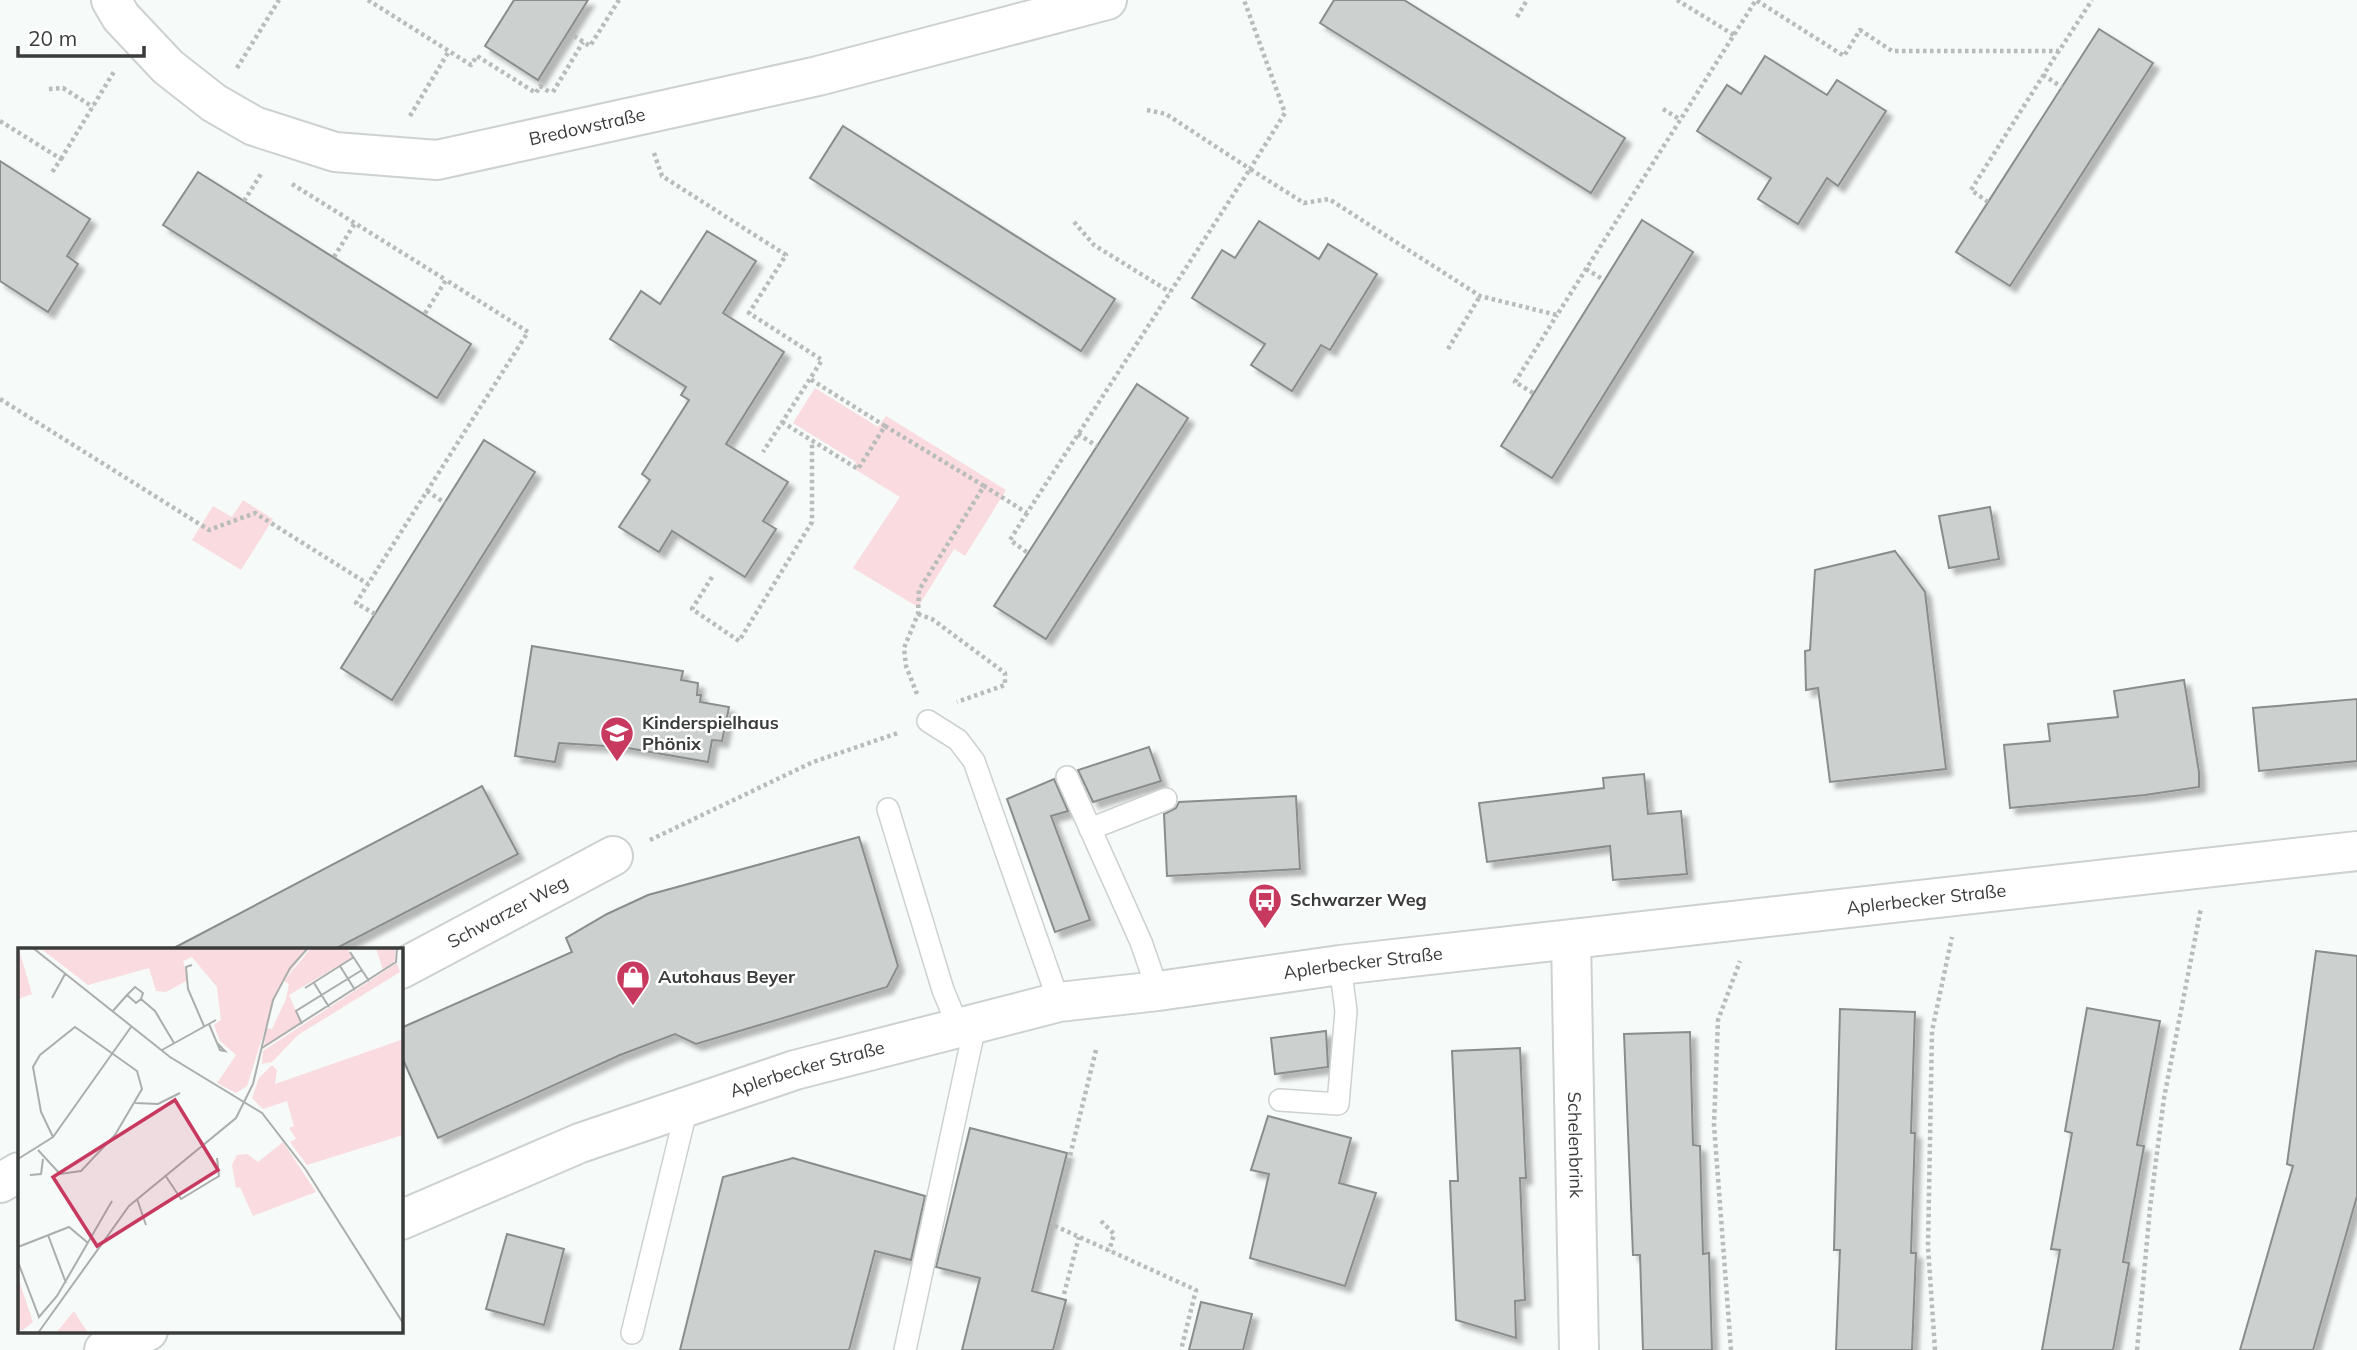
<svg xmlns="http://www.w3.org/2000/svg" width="2357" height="1350" font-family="Mulish,sans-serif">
<defs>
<filter id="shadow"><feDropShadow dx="6" dy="6" stdDeviation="2" flood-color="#0004"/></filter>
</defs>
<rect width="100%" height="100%" fill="#f6faf8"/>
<g fill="#fadbdf">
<polygon points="815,388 878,427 886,416 1006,490 965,556 954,549 918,607 853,568 900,497 853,468 856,462 793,423"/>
<polygon points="243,500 273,519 241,570 192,540 213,506 232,517"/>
</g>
<g fill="#ccd0ce" stroke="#8a8d8c" stroke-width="2" filter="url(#shadow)">
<polygon points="514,0 588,0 538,80 485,46"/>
<polygon points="1334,0 1404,0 1625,138 1591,193 1320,23"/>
<polygon points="2099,29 2153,63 2010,286 1956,252"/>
<polygon points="1765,56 1827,95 1837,80 1886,111 1838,186 1827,178 1798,224 1758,199 1771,178 1697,131 1727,85 1741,94"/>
<polygon points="843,126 1115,299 1081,351 810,178"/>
<polygon points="0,161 90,219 67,256 78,264 48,312 0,281"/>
<polygon points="198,172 471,344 437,398 163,225"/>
<polygon points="1642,220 1693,252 1552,478 1501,446"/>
<polygon points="1259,221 1319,259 1328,244 1377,274 1330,350 1321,345 1292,391 1251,365 1265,344 1192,298 1222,250 1235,258"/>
<polygon points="707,231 756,261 723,313 784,352 726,444 788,482 763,521 776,529 745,577 672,531 659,552 619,527 650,480 642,474 689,400 681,395 686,387 610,339 641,291 660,304"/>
<polygon points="1137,384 1188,418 1046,639 994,606"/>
<polygon points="484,440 535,472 392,700 341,668"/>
<polygon points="1990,507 1999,559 1949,568 1939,516"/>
<polygon points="1895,551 1925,592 1946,769 1830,782 1818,688 1806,690 1805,651 1810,650 1815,570"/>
<polygon points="532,646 683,671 681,680 698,683 697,695 701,695 700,702 729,707 722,741 712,740 708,762 622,747 559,743 555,762 515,756"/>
<polygon points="2184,680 2199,772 2199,787 2145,795 2010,808 2004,745 2050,741 2048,724 2118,717 2114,691"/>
<polygon points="2357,699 2357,761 2259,771 2253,708"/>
<polygon points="1149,747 1161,781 1093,802 1078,770"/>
<polygon points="1644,774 1648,814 1681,811 1687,874 1613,880 1610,846 1487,862 1479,803 1604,788 1603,778"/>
<polygon points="1054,779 1068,811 1051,816 1090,920 1055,932 1007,799"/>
<polygon points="482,786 518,854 335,949 172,949"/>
<polygon points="1296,796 1300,869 1167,876 1164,814 1176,808 1179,802"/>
<polygon points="859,837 898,966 887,987 696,1044 675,1034 620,1055 438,1138 401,1055 401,1028 572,952 566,938 607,914 648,895"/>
<polygon points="2316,951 2357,956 2357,1196 2313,1350 2240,1350 2293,1166 2287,1164"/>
<polygon points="2087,1008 2160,1021 2137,1145 2144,1146 2123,1262 2129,1263 2113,1350 2042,1350 2060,1250 2051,1249 2072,1133 2065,1131"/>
<polygon points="1840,1009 1915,1012 1911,1133 1915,1133 1911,1253 1916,1253 1912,1350 1836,1350 1840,1250 1834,1250"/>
<polygon points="1326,1031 1328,1067 1275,1074 1271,1038"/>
<polygon points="1690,1032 1693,1145 1700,1146 1703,1254 1709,1253 1712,1350 1643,1350 1640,1255 1633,1255 1624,1034"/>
<polygon points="1520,1048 1526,1178 1520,1178 1525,1300 1515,1301 1516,1338 1456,1320 1450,1181 1458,1181 1452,1051"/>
<polygon points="1268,1116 1351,1138 1339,1183 1376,1193 1345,1286 1250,1258 1269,1174 1251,1170"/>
<polygon points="970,1128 1067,1153 1032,1291 1066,1300 1053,1350 962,1350 980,1278 936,1267"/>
<polygon points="793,1158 925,1196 911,1260 875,1251 849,1350 680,1350 723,1177"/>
<polygon points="507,1234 564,1249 544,1325 486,1309"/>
<polygon points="1201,1302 1252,1314 1243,1350 1189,1350"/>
</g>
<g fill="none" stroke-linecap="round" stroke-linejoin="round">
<g stroke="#cdd1cf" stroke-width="24">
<g id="service">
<polyline points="928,721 958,740 974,761 1059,1002"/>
<polyline points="1067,777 1141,942 1158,991"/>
<polyline points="888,809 943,990 958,1026"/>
<polyline points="1090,829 1166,799"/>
<polyline points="1280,1100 1338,1104 1346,1011 1340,965"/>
<polyline points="632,1333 687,1107"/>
<polyline points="905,1350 976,1021"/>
</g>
</g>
<g stroke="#cdd1cf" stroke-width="42">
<g id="minor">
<path id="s1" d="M111,0L121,17L168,67L214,103L254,126L335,152L437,160L818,76L1107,0"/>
<path id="s2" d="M1571,940L1579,1350"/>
<path id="s3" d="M401,969L613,856"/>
<polyline points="0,1183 19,1172"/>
</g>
</g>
<g stroke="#cdd1cf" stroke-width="42">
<g id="secondary">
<path id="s4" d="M401,1220L580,1143L795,1070L1059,1002L1158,991L1340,965L2357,851"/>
<polyline points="104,1350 148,1331"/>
</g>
</g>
<g stroke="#b8bcba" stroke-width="4.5" stroke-dasharray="3.5 3.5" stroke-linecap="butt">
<polyline points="368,0 471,65 477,56 536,93 540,86 551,93"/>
<polyline points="1677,0 1734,35"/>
<polyline points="1517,17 1527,0"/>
<polyline points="574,36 590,46 619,0"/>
<polyline points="237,68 279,0"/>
<polyline points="2043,75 2062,87"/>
<polyline points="49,89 63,88 93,107"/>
<polyline points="553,92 583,42"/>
<polyline points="1663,109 1681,120"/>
<polyline points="1147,110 1166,114 1250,169 1285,113 1244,0"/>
<polyline points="410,116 449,51"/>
<polyline points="0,121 61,159 51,174"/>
<polyline points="654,153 662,176 786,255 749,313 822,360 763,452"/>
<polyline points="61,159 115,70"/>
<polyline points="292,184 446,280"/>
<polyline points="244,201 261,174 264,175"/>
<polyline points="1988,202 1971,190 2058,52"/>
<polyline points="1074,222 1094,245 1170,292"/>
<polyline points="334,257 355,223"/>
<polyline points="1586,269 1604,280"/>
<polyline points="1448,349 1480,296"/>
<polyline points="1533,393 1515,382 1557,315"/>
<polyline points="0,399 209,530 255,513 368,584"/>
<polyline points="782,422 858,469 885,426 810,379"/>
<polyline points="885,426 984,486"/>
<polyline points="1078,434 1097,446"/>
<polyline points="427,491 445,503"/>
<polyline points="1027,513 1010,540 1028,553"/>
<polyline points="712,577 692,609 739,641 812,522 812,441"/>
<polyline points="375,614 356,603 528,332 446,280 424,315"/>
<polyline points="918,614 932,619 1005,673 1005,685 957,702"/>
<polyline points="917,694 906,666 904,648 918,614 919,590 984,486 1027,513 1250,169 1304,203 1329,199 1480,296 1557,315 1756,0 1844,56 1860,30 1892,51 2059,51 2092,0"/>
<polyline points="650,840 813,762 898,733"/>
<polyline points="1096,1050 1053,1225 1196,1290 1181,1350"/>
<polyline points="1101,1221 1114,1234 1109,1251"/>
<polyline points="1064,1294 1079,1237"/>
<polyline points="1731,1350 1714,1125 1718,1020 1740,961"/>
<polyline points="1935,1350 1928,1247 1932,1031 1952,937"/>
<polyline points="2137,1350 2150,1208 2164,1098 2201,908"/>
</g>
<use href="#service" stroke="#fff" stroke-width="21"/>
<use href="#minor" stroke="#fff" stroke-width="38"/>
<use href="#secondary" stroke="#fff" stroke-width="38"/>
</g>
<defs>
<g id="school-pin" transform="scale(1.75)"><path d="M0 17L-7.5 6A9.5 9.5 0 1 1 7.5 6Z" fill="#c8395f" stroke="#fff"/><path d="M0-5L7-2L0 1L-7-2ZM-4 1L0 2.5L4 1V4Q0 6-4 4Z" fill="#fff"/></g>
<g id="bus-pin" transform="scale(1.75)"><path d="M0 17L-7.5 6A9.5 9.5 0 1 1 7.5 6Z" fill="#c8395f" stroke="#fff"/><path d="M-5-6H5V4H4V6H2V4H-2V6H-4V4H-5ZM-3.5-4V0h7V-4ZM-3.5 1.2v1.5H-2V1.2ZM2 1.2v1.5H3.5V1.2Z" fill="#fff"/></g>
<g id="shop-pin" transform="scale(1.75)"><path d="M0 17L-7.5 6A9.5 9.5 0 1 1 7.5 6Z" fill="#c8395f" stroke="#fff"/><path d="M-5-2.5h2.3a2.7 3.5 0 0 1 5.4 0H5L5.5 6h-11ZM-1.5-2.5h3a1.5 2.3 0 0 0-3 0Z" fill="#fff"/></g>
</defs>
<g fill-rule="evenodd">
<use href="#school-pin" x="617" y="733"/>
<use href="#bus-pin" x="1265" y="900"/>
<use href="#shop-pin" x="633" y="977"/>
</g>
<g text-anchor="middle" stroke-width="5" stroke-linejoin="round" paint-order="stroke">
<g font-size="18" fill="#3a3c3b" stroke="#fff">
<text dy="6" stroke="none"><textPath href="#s1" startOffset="534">Bredowstraße</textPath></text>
<text dy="6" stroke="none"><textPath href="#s4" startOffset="1568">Aplerbecker Straße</textPath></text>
<text dy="6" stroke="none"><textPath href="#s3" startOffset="121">Schwarzer Weg</textPath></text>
<text dy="6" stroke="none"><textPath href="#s4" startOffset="1001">Aplerbecker Straße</textPath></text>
<text dy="6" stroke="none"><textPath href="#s4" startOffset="434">Aplerbecker Straße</textPath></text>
<text dy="6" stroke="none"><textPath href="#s2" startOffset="205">Schelenbrink</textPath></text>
</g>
<g font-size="18" font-weight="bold" fill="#3a3c3b" stroke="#fff" text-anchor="start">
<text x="642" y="729">Kinderspielhaus<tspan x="642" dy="21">Phönix</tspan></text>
<text x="1290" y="906">Schwarzer Weg</text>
<text x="658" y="983">Autohaus Beyer</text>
</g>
</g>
<g transform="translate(18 948)">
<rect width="385" height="385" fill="#f6faf8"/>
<path d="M22,0H290L260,40L229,138L218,145L199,135L218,107L202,93L196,77L203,72L199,39L174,9L165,13L170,32L148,44L138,43L131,20L70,37ZM293,0H329L335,9L271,47L283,75L246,99L248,80L254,81L268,51L271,36L266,33ZM358,0H377V13L365,22ZM2,5L14,46L0,51V6ZM379,15L382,24L280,87L254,114L244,116L245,103ZM383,92L385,187L289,217L272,194L278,191L271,180L276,178L269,153L245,161L234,150L241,130L254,117L259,122L257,136ZM265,194L298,244L235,268L222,239L218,240L214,217L219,207L229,206L240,214ZM0,330L15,374L5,382L0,381ZM56,363L70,385H38Z" fill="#fadbdf"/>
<path fill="none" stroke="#abaeac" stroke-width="2" d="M15,0L152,109L244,165L288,222L385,375M332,4L351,33M174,17L168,19L170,41L186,78M322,18L337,42M296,35L311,59M287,40L336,9M34,50L47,26M123,51L125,45L117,39L109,47L118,55L123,51L137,63L156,95M94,64L109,47M191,76L202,102L207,103L199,95M284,76L278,63L344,22M244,100L378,14L379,0M144,102L198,72M117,155L140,156L162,145M20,202L42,226L63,223L97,187L124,141L119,123L57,79L22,107L15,119L23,164L35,189M0,211L35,189L113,79M12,227L23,226L25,211M147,227L163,251L201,228L199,210M119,251L128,277M30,287L48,335M0,299L51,279L70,295M0,314L21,369L39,348L94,253M20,385L111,258L218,170L235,136L255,52L272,20L290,0"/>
<path fill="#c8395f" fill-opacity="0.15" stroke="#c8395f" stroke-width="3.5" d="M157,152L200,222L79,298L35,229Z"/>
<rect width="385" height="385" fill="none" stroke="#3a3c3b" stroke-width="3.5"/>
</g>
<path d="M18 46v10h126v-10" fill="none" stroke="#3a3c3b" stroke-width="3.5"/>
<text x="28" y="46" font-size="21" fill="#3a3c3b" stroke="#ffffff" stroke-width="5" paint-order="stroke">20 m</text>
</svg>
